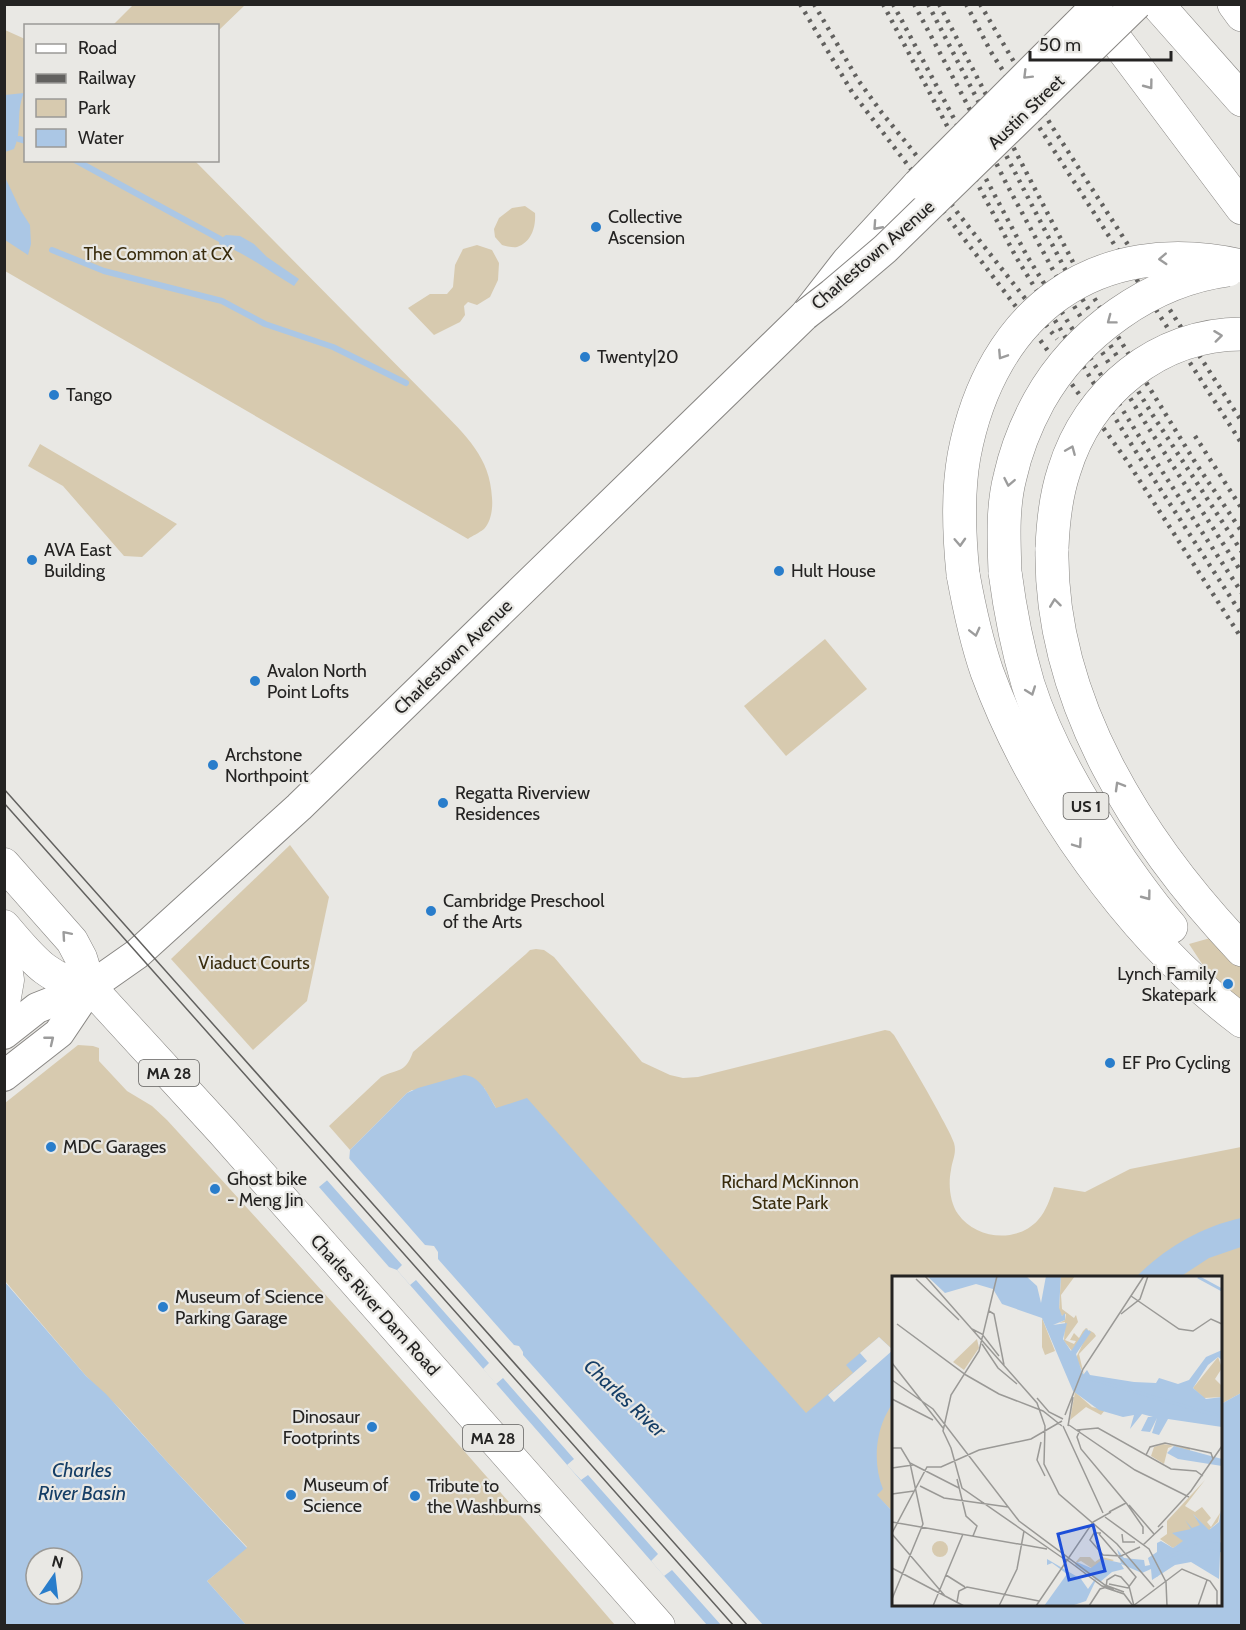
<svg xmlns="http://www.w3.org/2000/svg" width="1246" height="1630" font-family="Cabin,sans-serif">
<rect width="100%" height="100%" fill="#e9e8e4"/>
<g fill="#d7caaf">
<polygon points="133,5 133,4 245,5 218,31 218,26 113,25"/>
<path d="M5,30L25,39L26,160L195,161L439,408C466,436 490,457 492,498C493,508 491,522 484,529C479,533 472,536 468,539L5,271Z"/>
<path d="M525,206L535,213C536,226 532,242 517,247C513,248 506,246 502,245L495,237L494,229L499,218L512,208Z"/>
<polygon points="477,245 492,250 499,263 498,280 490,297 477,305 468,302 464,306 465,315 460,322 434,335 408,308 430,294 447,294 453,287 455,265 463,249"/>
<polygon points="40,444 177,524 142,557 124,556 63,486 28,466"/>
<polygon points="825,639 867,689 786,756 744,706"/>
<polygon points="290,845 329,897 307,1001 253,1050 171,959"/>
<polygon points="1241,932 1241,1023 1189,944 1228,933"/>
<path d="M536,949L544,950L554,957L642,1062L670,1075L683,1078L698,1077L885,1030L890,1031L894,1035C909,1060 924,1085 938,1111C943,1121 950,1132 954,1143C957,1153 952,1161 951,1170C948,1184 950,1203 958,1214C976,1240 1018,1243 1038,1220C1047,1210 1050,1198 1054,1187L1085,1192L1130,1169L1241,1147V1393L1221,1404L1220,1278H894L893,1512L496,1108L484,1088L412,1090L407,1093L350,1150L329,1126L381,1077C398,1068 405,1074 413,1052L526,954L530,950Z"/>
<path d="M78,1045L93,1046L99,1048V1061L127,1091L152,1106L167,1120C319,1286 469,1454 615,1625H246L207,1581L247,1547L169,1464L121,1410L86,1376L5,1281V1103Z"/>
</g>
<g fill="#abc7e5" fill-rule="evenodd">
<path d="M24,93C15,114 23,129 14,149L5,152V95Z"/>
<polygon points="4,175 21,211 30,225 31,244 28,255 5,240"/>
<path d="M226,235L240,236L254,244L267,257L299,279L294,286C269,272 247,253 219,244L220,239Z"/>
<path d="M464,1075C481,1076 488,1095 496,1108L527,1098L806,1413L853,1373L846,1365L879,1337L893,1350C893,1365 896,1382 893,1397C893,1404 887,1412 884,1419C875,1440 874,1467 883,1489L877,1495L893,1512L894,1604H1220L1221,1404L1241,1393V1625H707L410,1285L397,1270L389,1267L319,1187L349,1162L350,1150L407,1093L418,1088Z"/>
<path d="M1241,1218V1247L1209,1258L1180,1277H1136C1165,1248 1201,1227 1241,1218Z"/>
<path d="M4,1281L86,1376L106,1394L169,1464L247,1548L207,1581L246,1625H5ZM36,1558H72V1594H36Z"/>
</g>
<g fill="#e9e8e4">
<polygon points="347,1156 425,1245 434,1246 438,1252 438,1259 514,1345 519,1346 523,1352 523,1355 763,1625 721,1625 672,1570 664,1576 651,1561 658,1554 588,1475 581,1480 567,1465 574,1459 503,1378 496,1384 483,1369 489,1363 416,1280 410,1285 397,1270 402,1265 325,1178 346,1160"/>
<polygon points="879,1337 893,1350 834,1402 828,1395 867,1361 860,1353"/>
</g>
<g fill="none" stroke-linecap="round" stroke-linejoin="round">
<g stroke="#abc7e5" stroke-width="6">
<polyline points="19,139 26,141"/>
<polyline points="75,160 220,239"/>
<polyline points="52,250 104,271 222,301 265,324 333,347 406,383"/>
</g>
<g stroke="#888683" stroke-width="32">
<g id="primary">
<polyline points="4,1034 37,1008 90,987 137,954 299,807 805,315 847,261 918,184"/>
<polyline points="4,1076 59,1033 90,987"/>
</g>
</g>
<g stroke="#888683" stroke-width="33">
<g id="trunk">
<polyline points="4,864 72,941 81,958 90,987"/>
<path d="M4,926C31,957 47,981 90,987"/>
<polyline points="4,954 8,980 4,1003"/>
<polyline points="90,987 222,1131 659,1626"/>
</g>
</g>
<g stroke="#888683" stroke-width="34">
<g id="motorway">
<polyline points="1157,4 1242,100"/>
<polyline points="1234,4 1242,15"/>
<polyline points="1092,8 1242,208"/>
<path d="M1052,548C1049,701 1140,843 1242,950"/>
<path d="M1005,572C1010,610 1017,647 1028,684C1048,747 1084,807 1121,861C1137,884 1153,906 1171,927"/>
<path d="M963,574C969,607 976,640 987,672C1034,800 1132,938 1242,1021"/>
</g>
</g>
<use href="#primary" stroke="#fff" stroke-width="30"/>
<use href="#trunk" stroke="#fff" stroke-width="32"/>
<use href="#motorway" stroke="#fff" stroke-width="33"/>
<g stroke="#62615f" stroke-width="1.5">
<polyline points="4,789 748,1626"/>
<polyline points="4,803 734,1626"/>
</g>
<g stroke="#62615f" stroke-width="4.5" stroke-dasharray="3 6" stroke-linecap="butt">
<polyline points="800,4 852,92 1020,312 1127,461 1242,639"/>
<polyline points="814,4 858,80 882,113 913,151 957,212 1057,339"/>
<polyline points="883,4 1016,257 1133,447 1242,615"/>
<polyline points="893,4 1027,256 1137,433 1242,593"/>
<polyline points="914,4 967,104 1006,183 1060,283 1146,424 1242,573"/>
<polyline points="928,4 1069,277 1152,414 1242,552"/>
<polyline points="939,4 1077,270 1195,462 1242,532"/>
<polyline points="966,4 991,52 1242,444"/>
<polyline points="980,4 1051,125 1242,422"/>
<polyline points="1195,436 1242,509"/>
</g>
<g stroke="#888683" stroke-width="32" stroke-linecap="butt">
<g id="primary-bridge">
<polyline points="918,184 1098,4"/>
<polyline points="805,315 832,294 885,249 1137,4"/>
</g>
</g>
<g stroke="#888683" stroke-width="34" stroke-linecap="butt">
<g id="motorway-bridge">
<path d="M1052,548C1053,522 1056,495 1064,471C1088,392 1158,334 1242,334"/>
<path d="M1005,572C1004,541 1002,508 1010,477C1016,450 1026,425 1039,401C1077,333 1151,280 1228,270"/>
<path d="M963,574C959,535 957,495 964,456C991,312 1095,233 1242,266"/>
</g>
</g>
<use href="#primary-bridge" stroke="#fff" stroke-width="30"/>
<use href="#motorway-bridge" stroke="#fff" stroke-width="33"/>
</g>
<defs><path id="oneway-chevron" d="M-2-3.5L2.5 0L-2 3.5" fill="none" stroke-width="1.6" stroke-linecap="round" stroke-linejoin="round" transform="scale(1.5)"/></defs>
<g stroke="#9c9c9c">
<use href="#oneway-chevron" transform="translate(1027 75) rotate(135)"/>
<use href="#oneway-chevron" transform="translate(1149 85) rotate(53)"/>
<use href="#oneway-chevron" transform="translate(877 226) rotate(132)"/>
<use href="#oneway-chevron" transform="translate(1163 259) rotate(177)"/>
<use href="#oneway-chevron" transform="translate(1111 320) rotate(143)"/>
<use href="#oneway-chevron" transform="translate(1218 336) rotate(-7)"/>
<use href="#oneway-chevron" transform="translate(1002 355) rotate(123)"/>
<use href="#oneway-chevron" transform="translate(1071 450) rotate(-67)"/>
<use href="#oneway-chevron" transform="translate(1009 482) rotate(101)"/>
<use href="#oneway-chevron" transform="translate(960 542) rotate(87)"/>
<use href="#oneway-chevron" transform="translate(1055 603) rotate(-97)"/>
<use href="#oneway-chevron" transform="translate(975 632) rotate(76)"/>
<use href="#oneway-chevron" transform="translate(1031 691) rotate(70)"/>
<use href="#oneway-chevron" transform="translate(1119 786) rotate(-120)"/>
<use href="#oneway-chevron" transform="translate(1078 844) rotate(55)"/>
<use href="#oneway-chevron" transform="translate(1147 896) rotate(53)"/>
<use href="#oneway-chevron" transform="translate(66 935) rotate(-131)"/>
<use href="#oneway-chevron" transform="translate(50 1040) rotate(-39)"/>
</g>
<g fill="#297dcb" stroke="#e9e8e4" stroke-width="2">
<circle cx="596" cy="227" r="6"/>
<circle cx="585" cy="357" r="6"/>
<circle cx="54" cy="395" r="6"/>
<circle cx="32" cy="560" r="6"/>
<circle cx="779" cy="571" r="6"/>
<circle cx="255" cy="681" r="6"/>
<circle cx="213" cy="765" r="6"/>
<circle cx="443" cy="803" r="6"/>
<circle cx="431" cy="911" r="6"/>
<circle cx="1228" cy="984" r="6"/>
<circle cx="1110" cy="1063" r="6"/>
<circle cx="51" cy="1147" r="6"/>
<circle cx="215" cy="1189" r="6"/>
<circle cx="163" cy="1307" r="6"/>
<circle cx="372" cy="1427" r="6"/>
<circle cx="291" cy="1495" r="6"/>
<circle cx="415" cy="1496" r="6"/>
</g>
<g text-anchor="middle" stroke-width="4.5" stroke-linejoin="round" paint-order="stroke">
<g fill="#e9e8e4" stroke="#5f5e5c" stroke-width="1.5">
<rect x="1063.5" y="793" width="45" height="26" rx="4.5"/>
<rect x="139" y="1060" width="60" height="26" rx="4.5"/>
<rect x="463" y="1425" width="60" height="26" rx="4.5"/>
</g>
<g font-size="16" font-weight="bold" fill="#242322">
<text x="1086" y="812">US 1</text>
<text x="169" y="1079">MA 28</text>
<text x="493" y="1444">MA 28</text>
</g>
<g font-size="18" fill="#242322" stroke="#e9e8e4">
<text transform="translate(1026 112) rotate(-44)" y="6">Austin Street</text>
<text transform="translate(873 255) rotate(-41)" y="6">Charlestown Avenue</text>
<text transform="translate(453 657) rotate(-44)" y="6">Charlestown Avenue</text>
<text transform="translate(375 1305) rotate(48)" y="6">Charles River Dam Road</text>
</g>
<g font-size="18" fill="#242322" stroke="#e9e8e4" text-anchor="start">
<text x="608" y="223">Collective<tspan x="608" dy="21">Ascension</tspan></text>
<text x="597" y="363">Twenty|20</text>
<text x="66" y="401">Tango</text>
<text x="44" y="556">AVA East<tspan x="44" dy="21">Building</tspan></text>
<text x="791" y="577">Hult House</text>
<text x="267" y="677">Avalon North<tspan x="267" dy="21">Point Lofts</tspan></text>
<text x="225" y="761">Archstone<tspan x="225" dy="21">Northpoint</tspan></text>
<text x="455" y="799">Regatta Riverview<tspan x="455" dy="21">Residences</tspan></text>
<text x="443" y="907">Cambridge Preschool<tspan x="443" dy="21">of the Arts</tspan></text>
<text x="1216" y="980" text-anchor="end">Lynch Family<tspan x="1216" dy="21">Skatepark</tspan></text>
<text x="1122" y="1069">EF Pro Cycling</text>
<text x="63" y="1153">MDC Garages</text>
<text x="227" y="1185">Ghost bike<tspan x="227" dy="21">- Meng Jin</tspan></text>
<text x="175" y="1303">Museum of Science<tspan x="175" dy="21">Parking Garage</tspan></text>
<text x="360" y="1423" text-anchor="end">Dinosaur<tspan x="360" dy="21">Footprints</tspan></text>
<text x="303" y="1491">Museum of<tspan x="303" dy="21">Science</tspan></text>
<text x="427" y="1492">Tribute to<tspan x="427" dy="21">the Washburns</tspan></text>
</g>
<g font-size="18" fill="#392c0d" stroke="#e9e8e4">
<text x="158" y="260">The Common at CX</text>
<text x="254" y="969">Viaduct Courts</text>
<text x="790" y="1188">Richard McKinnon<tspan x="790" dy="21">State Park</tspan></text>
</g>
<g font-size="20" font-style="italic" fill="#153e66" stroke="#e9e8e4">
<text transform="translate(625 1398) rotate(43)" y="7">Charles River</text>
<text x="82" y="1477">Charles<tspan x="82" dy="23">River Basin</tspan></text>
</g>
</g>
<g transform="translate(892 1276)">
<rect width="330" height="330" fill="#e9e8e4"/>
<path d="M169,0H183L169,19L170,33L182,42L184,39L186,46L173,64L182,68L184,65L178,64L182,57L187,62L191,55L194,52L196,53L180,75L172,65L173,46L167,47L173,44L174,38L170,40L167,35ZM150,42L163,75L153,79L150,71ZM197,54L202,57L204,60L187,78L192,99L184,82ZM85,63L87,72L72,94L61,86ZM326,81L330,92L323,103L330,110V121L312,122L301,112ZM183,116L200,131L220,136L213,134L209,139L194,131L178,144ZM271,168L298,172V176L281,170L276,172L272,188L259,180L262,171ZM313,204L293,230L303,236L310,231L319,242L315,246L319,251L328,237L326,246L318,253L328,267L301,238L312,253L281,272L268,263L275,258V245ZM40 273a8 8 0 1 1 16 0a8 8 0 1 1-16 0ZM188,281H198L203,286L210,281L222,284L204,295L189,285L183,287Z" fill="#d7caaf"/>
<path d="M35,0H134L145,10L149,27L154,0H169L167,32L170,40L173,37V44L161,49L175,47L171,63L179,75L194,53L199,56L184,78L191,99L195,94L198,99L242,106L264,107L267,102L286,108L297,104L314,81L330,74V84L326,81L316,89L301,112L314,123L330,121V151L276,143L267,159L260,157L265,142L258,156L249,155L256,141H261L250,138L238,153L242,139L231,141L207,134L181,115L150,42L110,28L101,13L84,8L53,17ZM282,170L330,183V190L286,183L275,177ZM330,228L327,303L299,286L283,289L260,304L259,293L250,297L229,288L232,293L220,296L208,306L204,304L194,325L179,330H152L175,298L160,287L155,289V283L189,303L196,313L203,303L183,289L185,286L199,292L211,283L229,287L225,273L232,282L252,284L253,290L258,289L256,282L265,276V267L269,265L281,272L291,265L280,257L299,253L293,244L300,252L308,249L301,238L317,254L327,246Z" fill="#abc7e5"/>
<path fill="none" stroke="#abc7e5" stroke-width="3" d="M306,1L330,14M192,59L178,86L192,101L330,141M303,276L318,271L330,275M272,287L314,271L330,273M267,289L312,269L330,270M264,301L263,290L281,279L311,267L330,268"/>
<path fill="none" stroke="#9a9996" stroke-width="1.5" d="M33,0L145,127L153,150L152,188L167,218L225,268L262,311M105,0L87,75L59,119L51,155L59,172L70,212L175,285M24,3L67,44M239,20L287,53L301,55L319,43L330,48M97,35L102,38L112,89M229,38L248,23L256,0M5,48L74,99L107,118L151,135L170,150M80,53L90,58L107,80M90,68L106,92L125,108M0,87L51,152M0,104L41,133L127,245L213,309L232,316M145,122L157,136L171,143M0,123L41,144M173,139L191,93L252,0M177,149L243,194L297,221M171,150L211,237M176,150L181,121M185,154L206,152L279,193L304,195L311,200M188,154L185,161L189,173L235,228L251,251V258M149,166L145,184L153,200M0,172H9L18,187L31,248L0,323M254,179L258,171L273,167L319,177L321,183M18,187L67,212M0,192L21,189M65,203L74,240L85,250L81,260M28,210L52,222L116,231M0,218L22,215M237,229L262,258M217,236L234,227M213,241L257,273L274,306L275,330M0,246L155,273M266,251L299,215L330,170M0,257L35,191H49L87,174L139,163L170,145M209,257H202L198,264L211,279L229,280L248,271M0,258L53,320M207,258L244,301L236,312L217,308M230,258L231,266H243M251,269L271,250M174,283L210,310L222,313M0,292L72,330M54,299L73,311M65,326L67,315L75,311L147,325M41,330L71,258M107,330L125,293L132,255M144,330L201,246L219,236M197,330L208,313L215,311M241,330L290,293L318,305L325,315V330M241,330L232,318L214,312L215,304L223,299L229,301L237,310L242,330M306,330L315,304"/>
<path fill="#1d4ed8" fill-opacity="0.15" stroke="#1d4ed8" stroke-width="3" d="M201,249L213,295L177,304L166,258Z"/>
<rect width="330" height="330" fill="none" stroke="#242322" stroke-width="3"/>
</g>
<rect width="1246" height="1630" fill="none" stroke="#242322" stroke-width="12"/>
<rect x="24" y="24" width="195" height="138" fill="#e9e8e4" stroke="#9a9996" stroke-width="1.5"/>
<rect x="36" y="44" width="30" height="9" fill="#ffffff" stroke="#9a9996" stroke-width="1.5"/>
<text x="78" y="54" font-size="18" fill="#242322">Road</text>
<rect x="36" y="74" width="30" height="9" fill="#62615f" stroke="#9a9996" stroke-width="1.5"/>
<text x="78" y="84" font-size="18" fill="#242322">Railway</text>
<rect x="36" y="99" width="30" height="18" fill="#d7caaf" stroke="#9a9996" stroke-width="1.5"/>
<text x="78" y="114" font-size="18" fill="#242322">Park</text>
<rect x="36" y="129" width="30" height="18" fill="#abc7e5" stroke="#9a9996" stroke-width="1.5"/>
<text x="78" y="144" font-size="18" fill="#242322">Water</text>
<g transform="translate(54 1576) rotate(14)"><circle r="28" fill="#e9e8e4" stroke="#9a9996" stroke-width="1.5"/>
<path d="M0-4.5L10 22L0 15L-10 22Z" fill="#297dcb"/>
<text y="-9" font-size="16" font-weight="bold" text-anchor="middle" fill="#242322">N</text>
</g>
<path d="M1030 51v9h141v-9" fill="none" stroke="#242322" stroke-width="3"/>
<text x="1039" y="51" font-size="18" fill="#242322" stroke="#e9e8e4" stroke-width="4.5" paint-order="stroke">50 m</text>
</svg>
